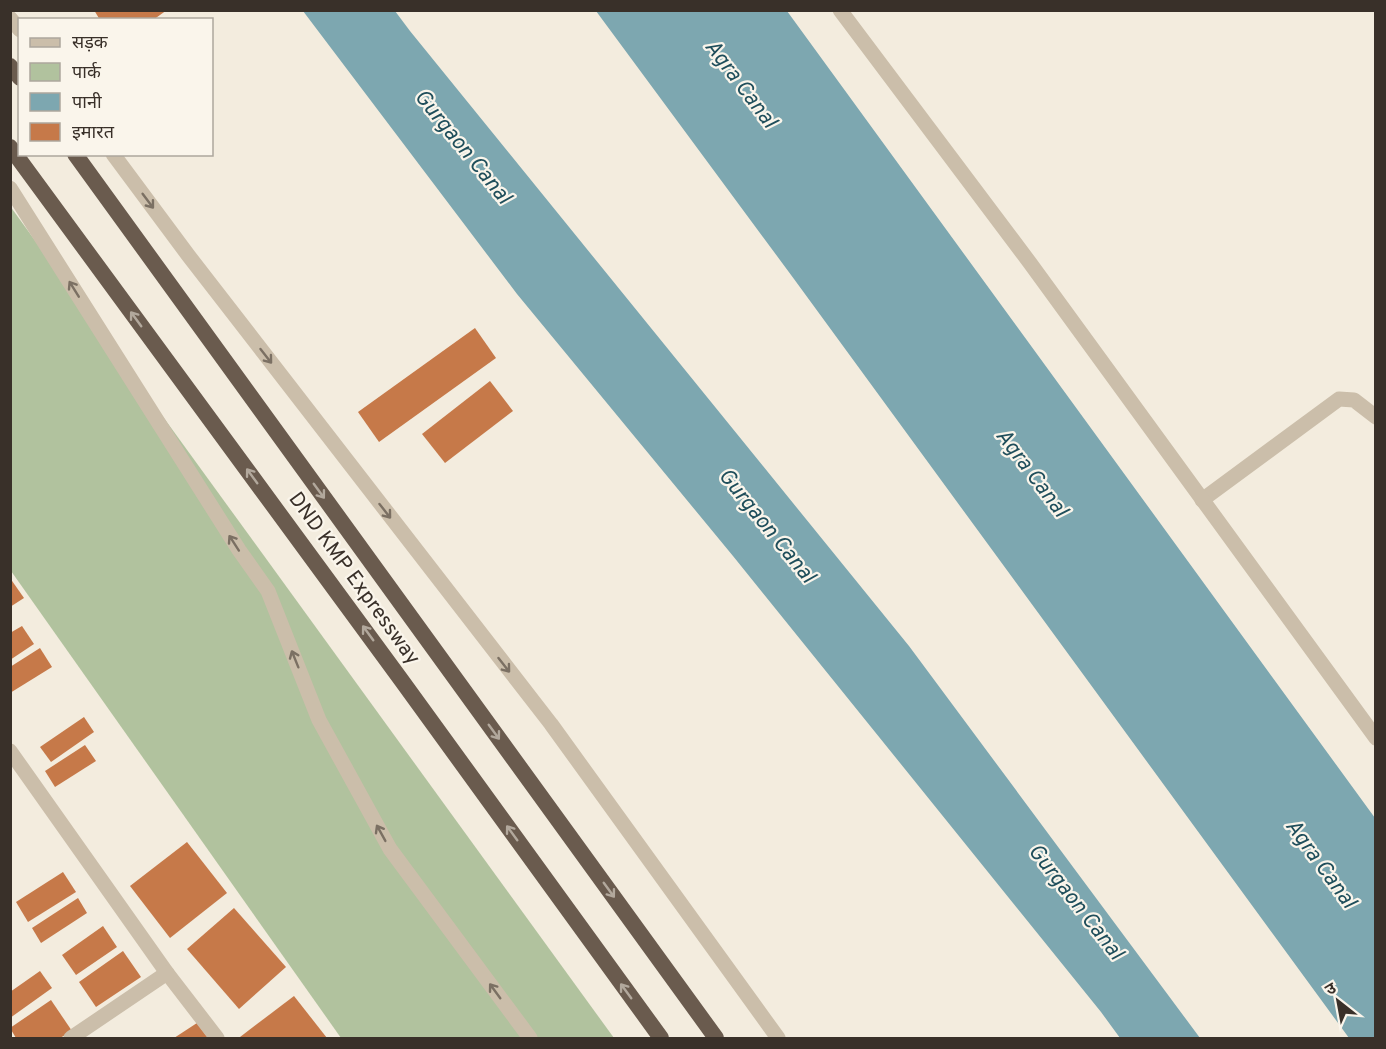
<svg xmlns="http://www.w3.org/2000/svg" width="1386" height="1049" font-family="Overpass,'Noto Sans Devanagari',sans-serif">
<rect width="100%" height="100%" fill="#f3ecde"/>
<polygon fill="#b1c29e" points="10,206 614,1038 341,1038 11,571"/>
<g fill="#7da7b0">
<polygon points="303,11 395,11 410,31 909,646 1200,1038 1120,1038 1101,1012 733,556 517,294"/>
<polygon points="596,11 787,11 1375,818 1375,1038 1349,1038 794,279"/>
</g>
<g fill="#c67949">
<polygon points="94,10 167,10 153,20 100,20"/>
<polygon points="475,328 496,358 379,442 358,412"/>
<polygon points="490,381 513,411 445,463 422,434"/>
<polygon points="10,578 24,598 10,607"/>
<polygon points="22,626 34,644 10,660 10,633"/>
<polygon points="40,648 52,667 10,693 10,667"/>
<polygon points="84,717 94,732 51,762 40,747"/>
<polygon points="85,745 96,761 55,787 45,771"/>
<polygon points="187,842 227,893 170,938 130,886"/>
<polygon points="63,872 76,892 28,922 16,902"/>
<polygon points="78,898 87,913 41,943 32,928"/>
<polygon points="234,908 286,967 239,1009 187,949"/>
<polygon points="103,926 117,947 76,975 62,955"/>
<polygon points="123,951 141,977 96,1007 79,982"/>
<polygon points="40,971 52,988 10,1018 10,992"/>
<polygon points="294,996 327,1038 241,1038 240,1037"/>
<polygon points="51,1000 72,1031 60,1038 16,1038 10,1028"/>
<polygon points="197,1023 208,1038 174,1038"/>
</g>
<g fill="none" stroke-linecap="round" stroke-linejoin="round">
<g stroke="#cbbeaa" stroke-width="15">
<polyline points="1202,500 1339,399 1354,400 1376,417"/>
<polyline points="10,751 167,973 217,1038"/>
<polyline points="71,1038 167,973"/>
</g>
<g stroke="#cbbeaa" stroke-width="15">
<polyline points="840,10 1030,263 1376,738"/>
<polyline points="10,18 20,30"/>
<polyline points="113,154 188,255 551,724 778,1038"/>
<polyline points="10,188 239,550 268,591 319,720 390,849 530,1038"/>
</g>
<g stroke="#6a5b4e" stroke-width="16">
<polyline points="10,66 20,78"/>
<polyline points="10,147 402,681 661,1038"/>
<polyline points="75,154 716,1038"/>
</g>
</g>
<defs><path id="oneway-shaft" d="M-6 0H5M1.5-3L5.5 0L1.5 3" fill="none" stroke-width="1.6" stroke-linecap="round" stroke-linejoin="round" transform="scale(1.5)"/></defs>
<g stroke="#7b7063">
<use href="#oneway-shaft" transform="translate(148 201) rotate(53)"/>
<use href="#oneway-shaft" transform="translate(74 289) rotate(-122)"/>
<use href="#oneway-shaft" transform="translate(266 356) rotate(52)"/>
<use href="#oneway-shaft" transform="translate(385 511) rotate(52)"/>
<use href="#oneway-shaft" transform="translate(234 543) rotate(-123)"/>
<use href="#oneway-shaft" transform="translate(295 659) rotate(-112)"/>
<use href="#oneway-shaft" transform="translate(504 665) rotate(52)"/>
<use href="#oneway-shaft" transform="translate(381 833) rotate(-119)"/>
<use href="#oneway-shaft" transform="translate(495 991) rotate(-126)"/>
</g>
<g stroke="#b2a89c">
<use href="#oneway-shaft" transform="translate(136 319) rotate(-126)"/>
<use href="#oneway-shaft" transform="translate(252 476) rotate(-126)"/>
<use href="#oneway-shaft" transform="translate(319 491) rotate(54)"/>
<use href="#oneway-shaft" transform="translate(368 633) rotate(-126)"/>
<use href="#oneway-shaft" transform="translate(494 732) rotate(54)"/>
<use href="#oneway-shaft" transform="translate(512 833) rotate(-126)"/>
<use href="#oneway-shaft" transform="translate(609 890) rotate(54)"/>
<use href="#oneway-shaft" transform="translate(626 991) rotate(-126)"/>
</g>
<g text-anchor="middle" stroke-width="4.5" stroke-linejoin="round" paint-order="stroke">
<g font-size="21" fill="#393029" stroke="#faf5eb">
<text transform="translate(355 578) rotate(54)" y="7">DND KMP Expressway</text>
</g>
<g font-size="22" font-style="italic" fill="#1f4e5b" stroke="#faf5eb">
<text transform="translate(742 83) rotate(53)" y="8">Agra Canal</text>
<text transform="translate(464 146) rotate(51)" y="8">Gurgaon Canal</text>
<text transform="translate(1033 472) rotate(53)" y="8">Agra Canal</text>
<text transform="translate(768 525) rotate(51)" y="8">Gurgaon Canal</text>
<text transform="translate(1322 863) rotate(54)" y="8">Agra Canal</text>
<text transform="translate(1077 901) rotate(52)" y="8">Gurgaon Canal</text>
</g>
</g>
<rect width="1386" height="1049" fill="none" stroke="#393029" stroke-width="24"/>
<rect x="18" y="18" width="195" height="138" fill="#faf5eb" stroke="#ada69d" stroke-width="1.5"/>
<rect x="30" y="38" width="30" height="9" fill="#cbbeaa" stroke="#ada69d" stroke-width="1.5"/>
<text x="72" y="48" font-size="18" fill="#393029">सड़क</text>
<rect x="30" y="63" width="30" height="18" fill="#b1c29e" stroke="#ada69d" stroke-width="1.5"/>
<text x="72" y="78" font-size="18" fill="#393029">पार्क</text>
<rect x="30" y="93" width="30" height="18" fill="#7da7b0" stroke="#ada69d" stroke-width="1.5"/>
<text x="72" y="108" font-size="18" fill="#393029">पानी</text>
<rect x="30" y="123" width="30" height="18" fill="#c67949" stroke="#ada69d" stroke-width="1.5"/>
<text x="72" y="138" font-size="18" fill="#393029">इमारत</text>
<g transform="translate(1338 1001) rotate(329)" stroke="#faf5eb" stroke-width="4.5" paint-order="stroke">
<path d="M0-4.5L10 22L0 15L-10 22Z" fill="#393029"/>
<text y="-9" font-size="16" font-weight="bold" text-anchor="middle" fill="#393029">उ</text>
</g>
</svg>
